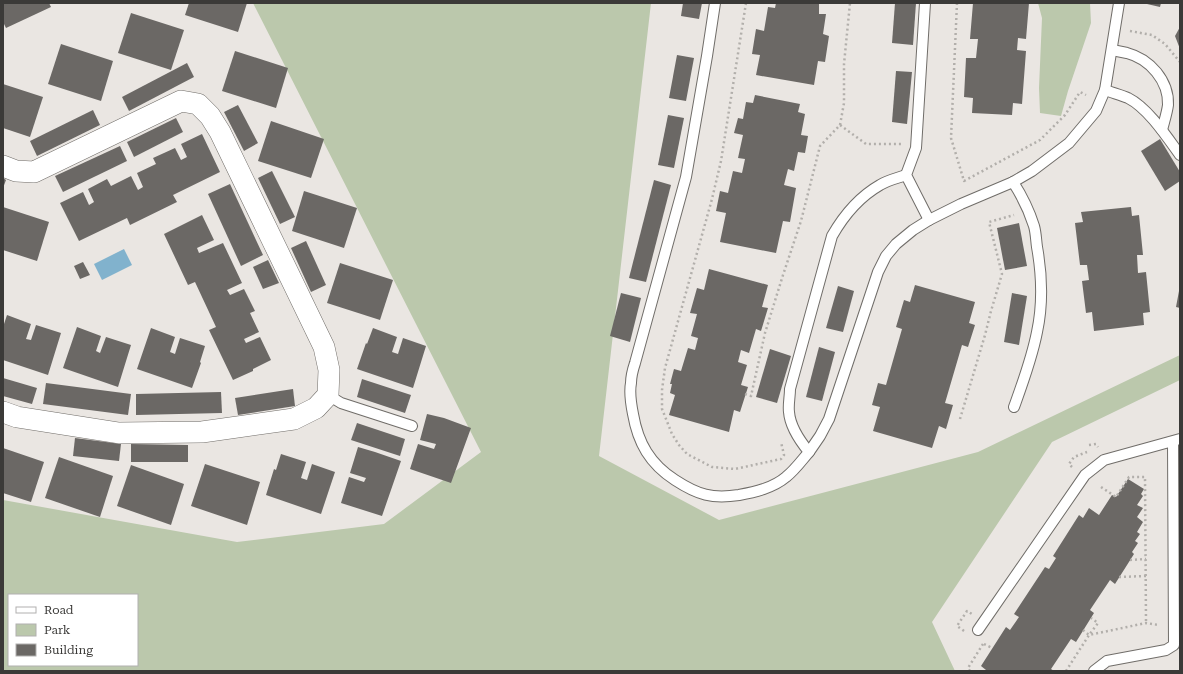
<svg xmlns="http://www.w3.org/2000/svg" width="1183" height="674" font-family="'Roboto Serif',serif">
<rect width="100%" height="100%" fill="#eae6e2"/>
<g fill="#bbc8ac" fill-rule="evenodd">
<path d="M253,3H651L599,456L719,520L978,452L1180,355V380L1052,442L932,622L955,671H3V500L237,542L384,524L481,452ZM9,595H137V665H9Z"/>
<polygon points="1038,3 1090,3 1091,23 1068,91 1061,116 1040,113 1039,88 1042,18"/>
</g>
<polygon fill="#81b2cd" points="124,249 132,265 102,280 94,264"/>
<g fill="#6b6865">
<polygon points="3,3 49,3 51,7 6,28 3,22"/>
<polygon points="189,3 247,3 238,32 185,15"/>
<polygon points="683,3 702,3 699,19 681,16"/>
<polygon points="776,3 819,3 819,14 826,14 823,34 829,36 825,62 818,61 814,85 756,75 760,55 752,54 756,29 764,31 768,7 775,8"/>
<polygon points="895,3 916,3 913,45 892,43"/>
<polygon points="973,3 1029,3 1026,39 1018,38 1017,50 1026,51 1022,104 1013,103 1012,115 972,113 973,98 964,97 966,58 976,58 978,39 970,39"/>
<polygon points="1147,3 1161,3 1160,7 1147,4"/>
<polygon points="131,13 184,30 171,70 118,53"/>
<polygon points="1180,27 1180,49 1175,36"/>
<polygon points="61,44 113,61 101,101 48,84"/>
<polygon points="235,51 288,68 276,108 222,91"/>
<polygon points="677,55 694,58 686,101 669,98"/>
<polygon points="187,63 194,77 129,111 122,97"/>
<polygon points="896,71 912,72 907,124 892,122"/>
<polygon points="3,84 43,97 30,137 3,128"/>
<polygon points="755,95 800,104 798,112 805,114 801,135 808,136 805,153 798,152 794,171 788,169 784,185 796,188 790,222 783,221 776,253 720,242 726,213 716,211 720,191 728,193 733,171 742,173 745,159 738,158 743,135 734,133 738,118 743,119 746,102 753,103"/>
<polygon points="238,105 258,143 244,151 224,112"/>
<polygon points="93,110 100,125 37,156 30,141"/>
<polygon points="668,115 684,118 674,168 658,165"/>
<polygon points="176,118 183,132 134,157 127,142"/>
<polygon points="271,121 324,139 311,178 258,161"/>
<polygon points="202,134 220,172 173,195 177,202 130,225 127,218 79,241 60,203 83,192 89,205 94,202 88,189 107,179 111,186 131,176 138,190 143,187 137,173 156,164 153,158 175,148 181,160 187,157 181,144"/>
<polygon points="1160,139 1180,172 1180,181 1165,191 1141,151"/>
<polygon points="120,146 127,161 63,192 55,176"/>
<polygon points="272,171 295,217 280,224 258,178"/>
<polygon points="3,178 6,180 3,188"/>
<polygon points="654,180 671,185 646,282 629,278"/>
<polygon points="230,184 263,255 241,266 208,194"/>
<polygon points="304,191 357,208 344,248 292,231"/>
<polygon points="3,207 49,222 37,261 3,250"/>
<polygon points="1131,207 1132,216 1139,215 1143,255 1137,255 1138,273 1146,272 1150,312 1143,313 1144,325 1094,331 1092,312 1086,313 1082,281 1089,280 1087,265 1080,265 1075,223 1083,222 1081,212"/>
<polygon points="202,215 214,240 197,248 199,253 223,243 242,283 227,290 230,295 244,289 255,311 250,313 259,332 244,339 246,343 260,337 271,360 253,369 253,371 233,380 209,330 216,327 195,282 188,285 164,234"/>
<polygon points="1019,223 1027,266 1005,270 997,228"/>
<polygon points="306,241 326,285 311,292 291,248"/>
<polygon points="268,260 279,283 263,289 253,267"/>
<polygon points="83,262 90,275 80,279 74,266"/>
<polygon points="340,263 393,280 380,320 327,303"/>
<polygon points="709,269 768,285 762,307 768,308 761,331 756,329 749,353 741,350 738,362 747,365 741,385 748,387 740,412 734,410 729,432 669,415 675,395 670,393 672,384 670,384 674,369 681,371 688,348 695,350 698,338 691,336 697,314 690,313 697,288 704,290"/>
<polygon points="915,285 975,302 969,323 975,325 968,347 962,345 945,403 953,405 946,429 939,426 932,448 873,431 880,407 872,405 878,383 886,385 902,329 896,327 904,300 910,302"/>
<polygon points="838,286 854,291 843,332 826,328"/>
<polygon points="1179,291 1180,291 1180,308 1176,307"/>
<polygon points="621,293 641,298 630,342 610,336"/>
<polygon points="1012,293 1027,296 1019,345 1004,342"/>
<polygon points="7,315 31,324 26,339 31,340 36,325 61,333 48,375 3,360 3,327"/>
<polygon points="77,327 101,336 96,351 100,353 106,337 131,345 118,387 63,368"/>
<polygon points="151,328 175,337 170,352 175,354 180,338 205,346 200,362 201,363 192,388 137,369"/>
<polygon points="373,328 397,337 392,352 398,354 403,338 426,346 413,388 357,369 366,343 367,344"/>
<polygon points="819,347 835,352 822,401 806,397"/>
<polygon points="770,349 791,356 777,403 756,397"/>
<polygon points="3,378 37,388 32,404 3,396"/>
<polygon points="362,379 411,395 405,413 357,397"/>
<polygon points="46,383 131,394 128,415 43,404"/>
<polygon points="293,389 295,406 238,415 235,398"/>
<polygon points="221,392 222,413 136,415 136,394"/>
<polygon points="427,414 444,418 471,428 451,483 410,469 418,444 434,449 436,444 420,440"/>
<polygon points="357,423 405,439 400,456 351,440"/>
<polygon points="75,438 121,444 119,461 73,456"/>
<polygon points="131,444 188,445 188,462 131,462"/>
<polygon points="358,447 375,452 401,461 382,516 341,503 349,477 364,482 366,478 350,473"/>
<polygon points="3,448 44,462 31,502 3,493"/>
<polygon points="281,454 306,462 301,478 307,480 312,464 335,472 321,514 266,495 274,469 276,470"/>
<polygon points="59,457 113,476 100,517 45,498"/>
<polygon points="205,464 260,482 247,525 191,506"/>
<polygon points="131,465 184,484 171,525 117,506"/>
<polygon points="1128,479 1144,489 1141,494 1143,496 1137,505 1143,508 1137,517 1143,522 1137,532 1140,534 1135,541 1138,543 1132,552 1134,554 1115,584 1110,580 1090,610 1094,613 1076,642 1071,639 1051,669 1054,671 985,671 986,670 981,666 1006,627 1010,630 1019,617 1014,614 1045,567 1049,569 1056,558 1053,556 1079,515 1083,518 1089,508 1099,515 1112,495 1116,497"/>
</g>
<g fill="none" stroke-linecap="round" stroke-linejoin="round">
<g stroke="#706d69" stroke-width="12">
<g id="lane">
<path d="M715,3L707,56L686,177L635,363C633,369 631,377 631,383C629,393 631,404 633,414C638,443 650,464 675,480C698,495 712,499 739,495C755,492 773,488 786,477C795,470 802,460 809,452C800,441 790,426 789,412C788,405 790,397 790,389L832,236C844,215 859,197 880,185C888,180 898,178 906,175"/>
<polyline points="925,3 916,148 906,175 929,220"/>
<path d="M1119,3L1105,90C1113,93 1121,95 1128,98C1148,108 1167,137 1180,155"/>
<path d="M1112,50C1117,51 1122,52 1127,53C1150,59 1169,81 1168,105C1167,113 1164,122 1162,130"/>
<path d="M1013,182C1022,196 1029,210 1034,226C1036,233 1036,240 1037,247C1042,275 1043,304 1037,332C1032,358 1023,382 1014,407"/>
<polyline points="328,395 341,403 412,426"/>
<polyline points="809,452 820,436 829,419 878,272 886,256 896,244 913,230 929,220 961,204 1013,182 1032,171 1069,143 1096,111 1105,90"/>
<polyline points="978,630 1085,475 1104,460 1180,439"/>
<polyline points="1094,671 1107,661 1166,650 1174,645 1173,442"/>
</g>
</g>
<g stroke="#706d69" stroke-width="22">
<polyline id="street" points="3,166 16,171 34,172 181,101 198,104 210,116 220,132 324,347 329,370 328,395 316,408 294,419 202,432 119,433 17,417 3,412"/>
</g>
<g stroke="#b2afab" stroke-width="2.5" stroke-dasharray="2 3" stroke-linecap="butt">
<polyline points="746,3 721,161 712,199 665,368 662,390 662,409 672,434 679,445 687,454 712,467 735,469 781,459 784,455 781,442"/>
<polyline points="957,3 951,138 964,181 1040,140 1065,115 1080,92 1086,95"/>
<polyline points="1130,31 1152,35 1165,44 1180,62"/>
<polyline points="840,125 844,103 844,64 850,3"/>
<polyline points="745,394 751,396 765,333 783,275 801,221 820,146 840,125 866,144 901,144"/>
<polyline points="960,419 985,335 991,311 1002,274 989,222 1014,215"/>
<polyline points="1089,445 1096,444 1098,447"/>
<polyline points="1072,467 1069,464 1074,457 1087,452"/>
<polyline points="1101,487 1116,497 1129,477 1145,477 1146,623"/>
<polyline points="1130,560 1146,559"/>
<polyline points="1119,577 1146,576"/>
<polyline points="1083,630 1089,635 1098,623 1091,618"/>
<polyline points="964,631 957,626 967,611 972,614"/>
<polyline points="984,644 992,648"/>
<polyline points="970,671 968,668 983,644"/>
<polyline points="1066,671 1089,635 1146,623 1159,625"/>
</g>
<use href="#lane" stroke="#fff" stroke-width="10"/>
<use href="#street" stroke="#fff" stroke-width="21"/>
</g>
<rect width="1183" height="674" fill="none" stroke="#3b3a38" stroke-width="8"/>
<rect x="8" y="594" width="130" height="72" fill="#ffffff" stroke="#b1b0af"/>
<rect x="16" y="607" width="20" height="6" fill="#ffffff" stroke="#b1b0af"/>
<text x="44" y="614" font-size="12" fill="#3b3a38">Road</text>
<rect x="16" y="624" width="20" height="12" fill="#bbc8ac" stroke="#b1b0af"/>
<text x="44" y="634" font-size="12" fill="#3b3a38">Park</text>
<rect x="16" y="644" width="20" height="12" fill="#6b6865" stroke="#b1b0af"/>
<text x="44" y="654" font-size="12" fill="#3b3a38">Building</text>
</svg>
